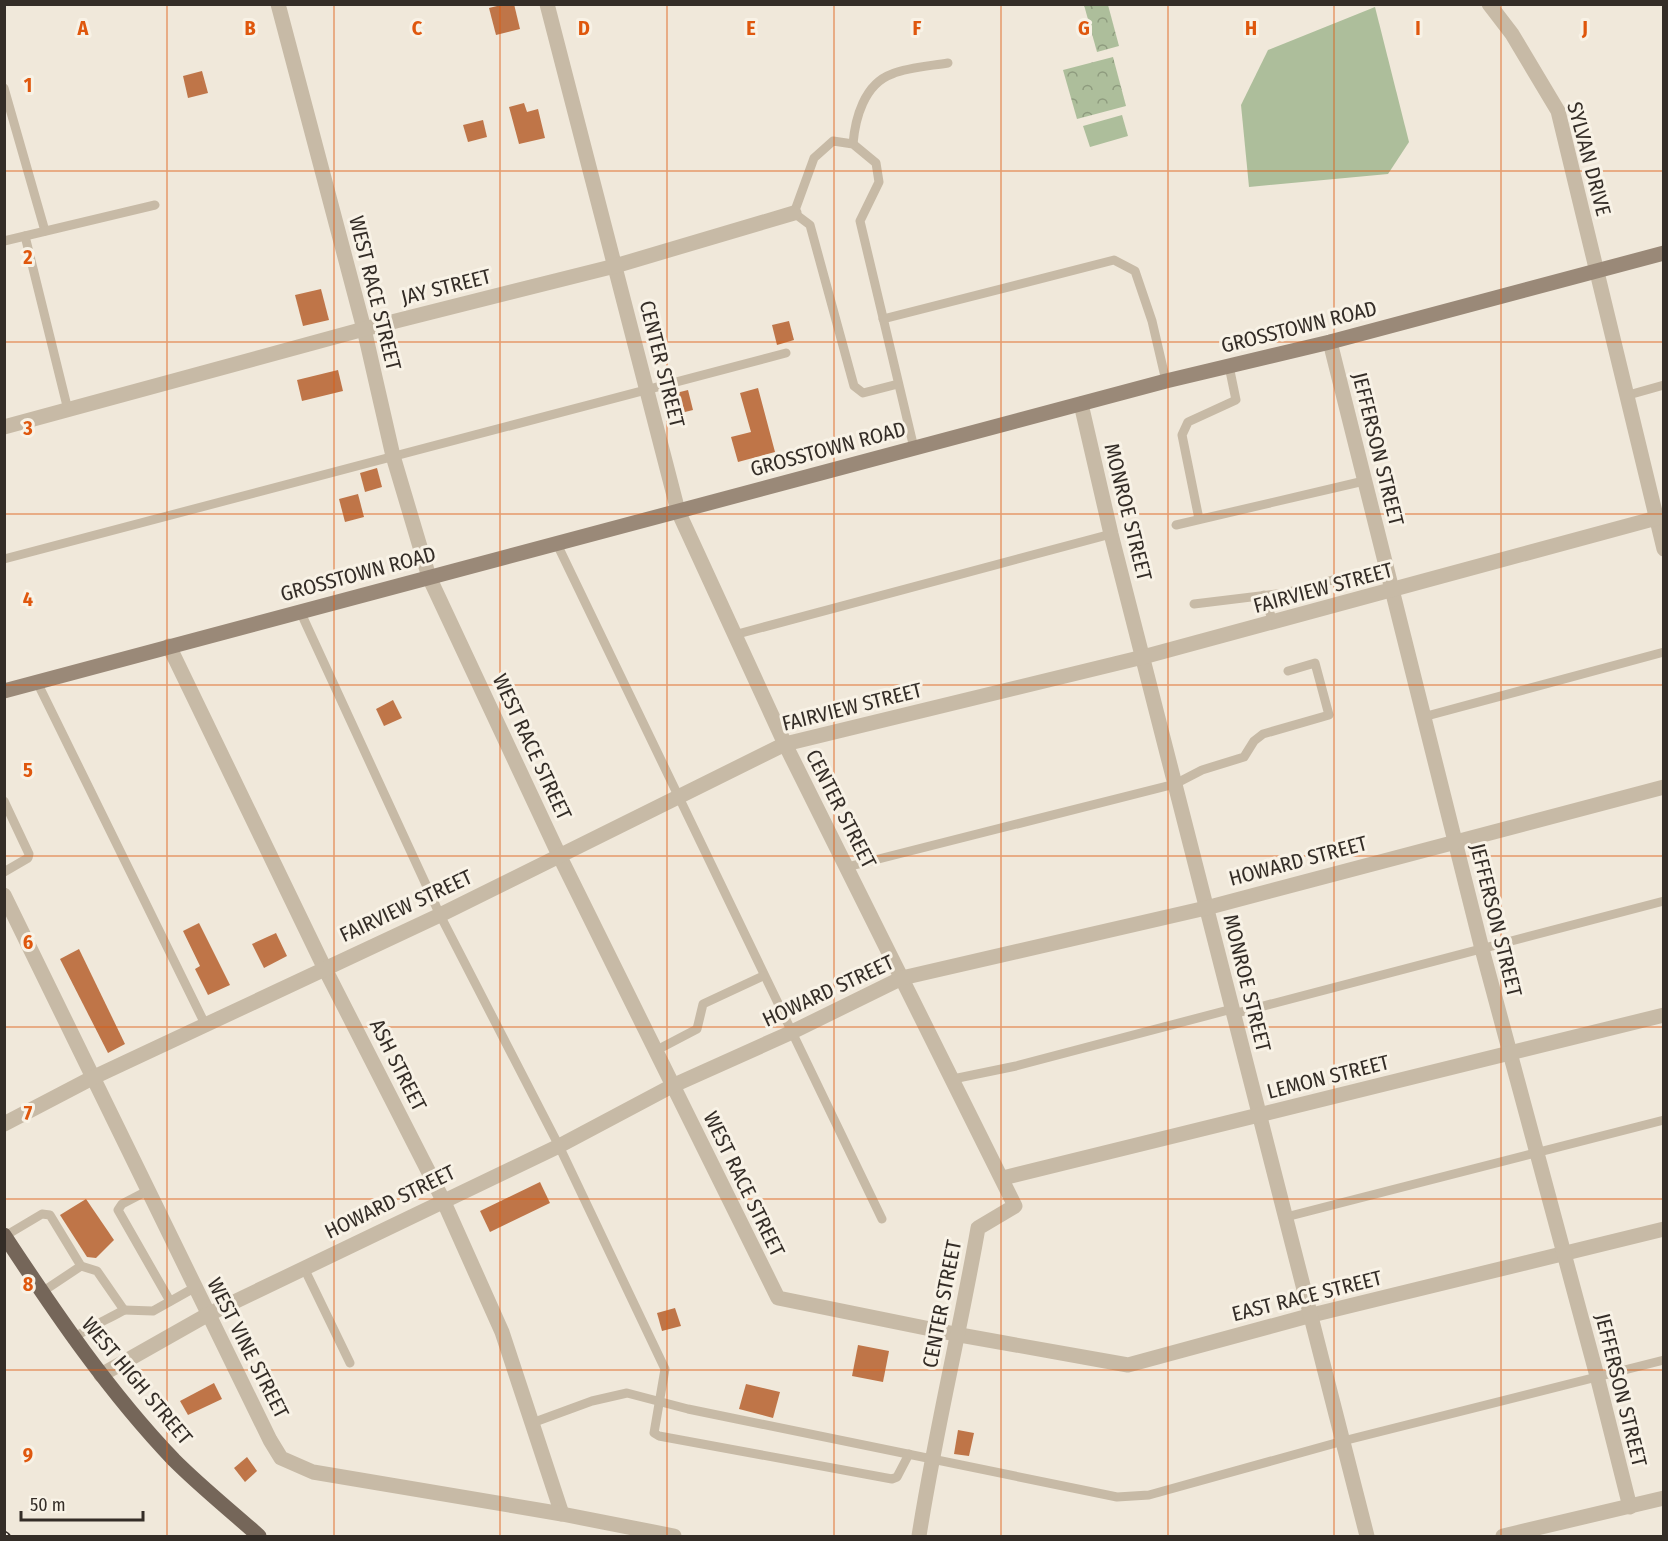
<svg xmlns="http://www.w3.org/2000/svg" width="1668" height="1541" font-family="'Fira Sans Condensed',sans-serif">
<defs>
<pattern id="park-crowns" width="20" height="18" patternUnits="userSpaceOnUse" patternTransform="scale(1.5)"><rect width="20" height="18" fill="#adbe9b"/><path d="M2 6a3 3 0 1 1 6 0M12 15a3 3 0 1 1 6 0" fill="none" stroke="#8e9b7e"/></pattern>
</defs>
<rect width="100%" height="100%" fill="#f0e8da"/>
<g fill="url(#park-crowns)">
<polygon points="1084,5 1108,5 1119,46 1097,52"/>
<polygon points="1113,57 1126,106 1077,119 1063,70"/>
</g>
<g fill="#adbe9b">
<polygon points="1375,7 1409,142 1388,174 1249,187 1241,105 1268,50"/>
<polygon points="1122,115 1128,136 1090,147 1083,126"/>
</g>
<g fill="#bf7548">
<polygon points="505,4 514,4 520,29 496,35 489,8"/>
<polygon points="202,71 208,93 188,98 183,76"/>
<polygon points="524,103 527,112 538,109 545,138 519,144 509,107"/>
<polygon points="483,120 487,137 468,142 463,125"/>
<polygon points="321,289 329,320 303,326 295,295"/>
<polygon points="789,321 794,340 777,345 772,325"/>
<polygon points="338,370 343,391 302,401 297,380"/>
<polygon points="758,388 775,452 738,462 731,437 751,432 740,393"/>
<polygon points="688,390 693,410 677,414 672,394"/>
<polygon points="377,468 382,487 365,492 360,473"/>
<polygon points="358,494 364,517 345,522 339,499"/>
<polygon points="393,700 402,718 384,726 376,709"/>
<polygon points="199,923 230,985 208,995 195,969 200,966 183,931"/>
<polygon points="276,933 287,956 264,968 252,944"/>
<polygon points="79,949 125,1044 108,1053 60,959"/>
<polygon points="540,1182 550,1203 490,1232 480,1211"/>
<polygon points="86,1199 114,1240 96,1258 87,1257 60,1215"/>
<polygon points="675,1308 681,1326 662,1331 657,1313"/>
<polygon points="858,1345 889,1351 883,1382 852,1376"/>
<polygon points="214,1383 222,1399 188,1415 180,1401"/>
<polygon points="746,1384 780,1392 773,1418 739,1409"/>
<polygon points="958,1430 974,1433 969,1456 954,1454"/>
<polygon points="247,1457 257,1471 245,1482 234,1468"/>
</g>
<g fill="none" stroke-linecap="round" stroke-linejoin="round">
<g stroke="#c7baa6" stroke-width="9">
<polyline points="4,88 45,231"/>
<path d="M853,144C855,119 864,84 892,74C909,67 930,66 948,63"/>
<polyline points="4,241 25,236"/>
<polyline points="883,319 1114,260 1135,271 1152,321 1166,381"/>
<polyline points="898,384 863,393 854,386 810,225 794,213 814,158 833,141 853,144 876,163 879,182 860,221 914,448"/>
<polyline points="1625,396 1664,385"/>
<polyline points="68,410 25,236 155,205"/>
<polyline points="1199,519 1182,435 1188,422 1236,400 1229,366"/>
<polyline points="1176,525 1364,481"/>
<polyline points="556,542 882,1219"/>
<polyline points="4,559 786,353"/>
<polyline points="1264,595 1273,622"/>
<polyline points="1194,604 1285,593 1347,576"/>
<polyline points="300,611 440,915 559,1146 665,1369 654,1433 659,1436 892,1479 897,1477 909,1454"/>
<polyline points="734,635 1111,534"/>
<polyline points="37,682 206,1026"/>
<polyline points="1423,717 1664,652"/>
<polyline points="4,801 29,854 28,858 4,872"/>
<polyline points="847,867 1175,784 1202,770 1244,757 1254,741 1263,734 1329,715 1315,663 1288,671"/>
<polyline points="1233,1014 1664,901"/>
<polyline points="655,1051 697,1029 703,1004 763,976"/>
<polyline points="953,1079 1016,1066 1232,1009"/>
<polyline points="147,1191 122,1204 118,1210 170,1301"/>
<polyline points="1286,1217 1664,1120"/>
<polyline points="5,1236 42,1214 50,1215 81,1266"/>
<polyline points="304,1268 350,1363"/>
<path d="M42,1292L81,1266L97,1271L124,1310C107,1320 90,1326 74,1338"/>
<polyline points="124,1310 153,1311 194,1288"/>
<polyline points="532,1423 592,1401 627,1393 688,1409 1117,1497 1149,1495 1343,1441 1664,1360"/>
</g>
<g stroke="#c7baa6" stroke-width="15">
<polyline points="278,4 364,329 393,456 429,577 559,855 778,1298 960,1335 1128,1365 1312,1315 1664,1229"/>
<path d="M547,4L678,511L785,744L1015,1206L978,1228C960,1331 935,1433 919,1536"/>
<polyline points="1489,4 1512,34 1558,111 1664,549"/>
<polyline points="1330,342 1482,949 1597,1376 1630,1507"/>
<polyline points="1081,404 1111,534 1367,1536"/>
<polyline points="4,427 364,329 615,266 794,213"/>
<polyline points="169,646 324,967 443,1200 502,1332 562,1514"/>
<polyline points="4,895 270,1440 281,1458 313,1472 562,1514 674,1536"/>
<polyline points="4,1124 92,1078 440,915 785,744 1143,657 1664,516"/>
<polyline points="1003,1178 1664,1015"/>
<polyline points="101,1375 207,1315 559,1146 672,1086 790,1033 902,978 1206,908 1664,787"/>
<polyline points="1503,1536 1664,1498"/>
</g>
<polyline stroke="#9a8978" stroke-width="15" points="4,691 1166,381 1330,342 1664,253"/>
<path stroke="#756659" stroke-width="15" d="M4,1235C56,1314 109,1392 174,1460C201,1487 231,1511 259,1536"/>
<g stroke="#342d27" stroke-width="7">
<polyline id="rail" points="4,1534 7,1536"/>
</g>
<use href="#rail" stroke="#f8f2e6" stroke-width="4.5" stroke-dasharray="14" stroke-linecap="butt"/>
</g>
<path fill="none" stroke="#df570d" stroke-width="1.5" stroke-opacity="0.55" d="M167,4V1536M334,4V1536M500,4V1536M667,4V1536M834,4V1536M1001,4V1536M1168,4V1536M1334,4V1536M1501,4V1536M4,171H1664M4,342H1664M4,514H1664M4,685H1664M4,856H1664M4,1027H1664M4,1199H1664M4,1370H1664"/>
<g text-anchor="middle" stroke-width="6" stroke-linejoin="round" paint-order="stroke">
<g font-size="21" fill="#342d27" stroke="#f8f2e6">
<text transform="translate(1589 159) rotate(75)" y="7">SYLVAN DRIVE</text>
<text transform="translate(446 287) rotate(-14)" y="7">JAY STREET</text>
<text transform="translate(375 293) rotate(76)" y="7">WEST RACE STREET</text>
<text transform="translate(1299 327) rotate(-14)" y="7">GROSSTOWN ROAD</text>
<text transform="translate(662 364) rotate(76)" y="7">CENTER STREET</text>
<text transform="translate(828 449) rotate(-15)" y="7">GROSSTOWN ROAD</text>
<text transform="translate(1378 449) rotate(76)" y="7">JEFFERSON STREET</text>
<text transform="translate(1128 512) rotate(76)" y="7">MONROE STREET</text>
<text transform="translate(358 574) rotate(-15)" y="7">GROSSTOWN ROAD</text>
<text transform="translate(1323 588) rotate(-15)" y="7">FAIRVIEW STREET</text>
<text transform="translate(852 707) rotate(-14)" y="7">FAIRVIEW STREET</text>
<text transform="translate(532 747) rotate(65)" y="7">WEST RACE STREET</text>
<text transform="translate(841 809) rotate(63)" y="7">CENTER STREET</text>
<text transform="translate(1298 861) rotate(-15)" y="7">HOWARD STREET</text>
<text transform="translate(406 906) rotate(-25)" y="7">FAIRVIEW STREET</text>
<text transform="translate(1496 920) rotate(76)" y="7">JEFFERSON STREET</text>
<text transform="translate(1247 983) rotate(76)" y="7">MONROE STREET</text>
<text transform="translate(828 991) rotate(-25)" y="7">HOWARD STREET</text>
<text transform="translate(398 1065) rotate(63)" y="7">ASH STREET</text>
<text transform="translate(1328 1077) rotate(-14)" y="7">LEMON STREET</text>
<text transform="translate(744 1184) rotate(64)" y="7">WEST RACE STREET</text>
<text transform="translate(390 1202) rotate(-26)" y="7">HOWARD STREET</text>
<text transform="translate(1307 1296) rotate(-14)" y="7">EAST RACE STREET</text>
<text transform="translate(942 1304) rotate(-79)" y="7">CENTER STREET</text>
<text transform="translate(248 1348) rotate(63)" y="7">WEST VINE STREET</text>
<text transform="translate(137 1381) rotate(50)" y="7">WEST HIGH STREET</text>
<text transform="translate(1621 1390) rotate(76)" y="7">JEFFERSON STREET</text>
</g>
</g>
<g font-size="20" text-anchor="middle" font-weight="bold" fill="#df570d" stroke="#f8f2e6" stroke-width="6" stroke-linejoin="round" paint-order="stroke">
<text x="83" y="35">A</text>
<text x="250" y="35">B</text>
<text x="417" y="35">C</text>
<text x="584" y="35">D</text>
<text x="751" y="35">E</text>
<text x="917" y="35">F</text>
<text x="1084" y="35">G</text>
<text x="1251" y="35">H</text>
<text x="1418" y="35">I</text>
<text x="1585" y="35">J</text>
<text x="28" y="92">1</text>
<text x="28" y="264">2</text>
<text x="28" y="435">3</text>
<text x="28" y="606">4</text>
<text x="28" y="777">5</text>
<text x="28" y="949">6</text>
<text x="28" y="1120">7</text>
<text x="28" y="1291">8</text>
<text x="28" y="1462">9</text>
</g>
<rect width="1668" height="1541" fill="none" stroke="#342d27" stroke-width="12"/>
<path d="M21 1511v9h122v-9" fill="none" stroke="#342d27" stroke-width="3"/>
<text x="30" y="1511" font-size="18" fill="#342d27" stroke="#f8f2e6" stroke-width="4.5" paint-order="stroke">50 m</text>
</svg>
